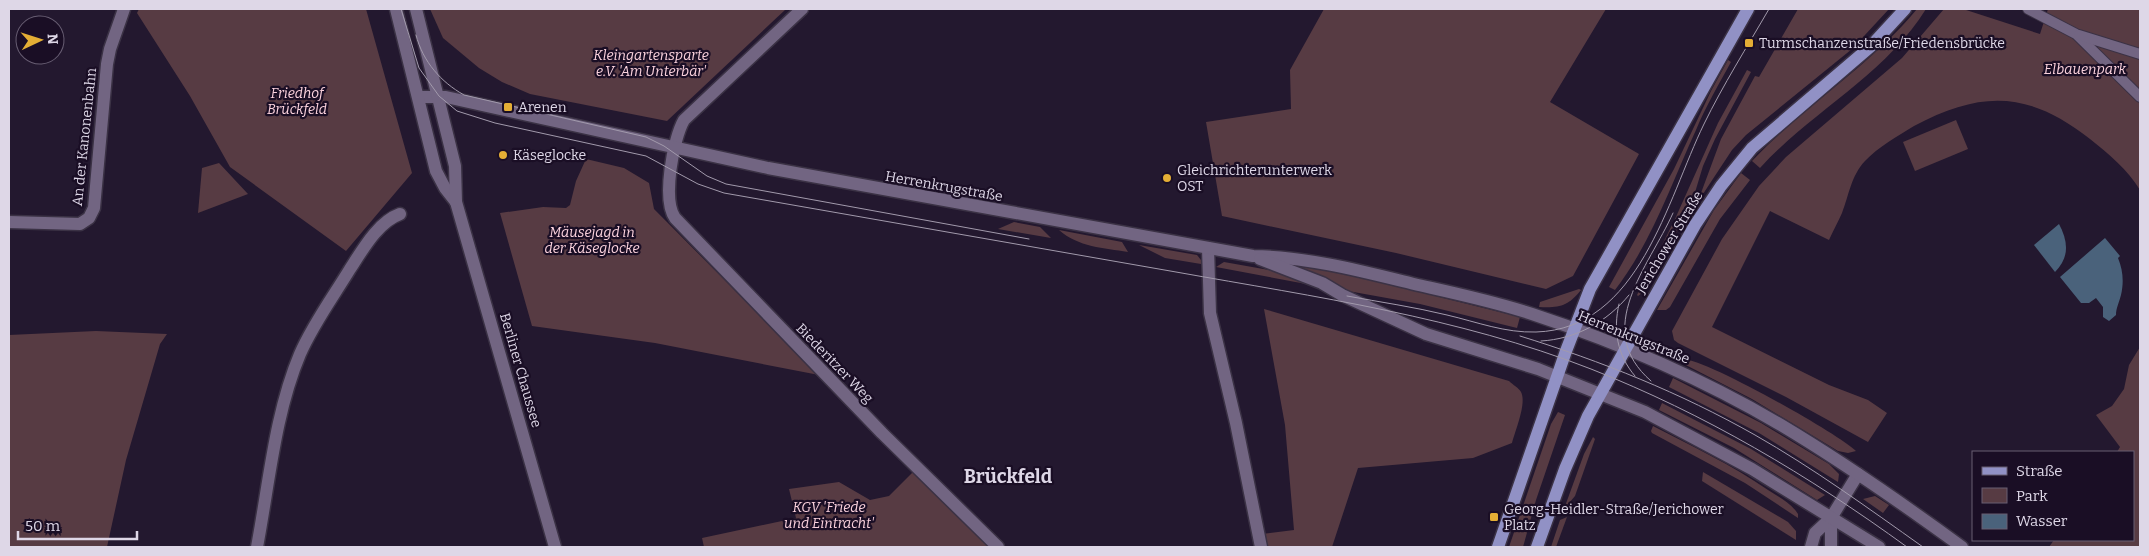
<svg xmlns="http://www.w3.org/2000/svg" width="2149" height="556" font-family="Bitter,serif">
<rect width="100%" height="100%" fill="#23182f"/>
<g fill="#573b43">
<polygon points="139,9 366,9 412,173 346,251 230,167 190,96 137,13"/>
<polygon points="430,9 786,9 667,121 530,94 502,82 479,68 443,38"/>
<polygon points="1324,9 1606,9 1550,102 1639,154 1573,276 1546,289 1396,253 1222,216 1206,122 1291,109 1290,70"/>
<polygon points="1798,9 1889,9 1852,49 1746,135 1732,150 1703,194 1701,193 1721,139 1755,76 1759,77"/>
<path d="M1917,9H1926C1885,75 1812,111 1760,168L1752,161C1804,106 1869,67 1917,9Z"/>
<path d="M1944,9H1963L2040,34L2048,9H2140V190C2128,170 2109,154 2090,139C2029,91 1982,90 1914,126C1898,136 1878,147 1865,161C1851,176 1849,195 1842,213C1838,222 1833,231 1829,240L1770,211L1712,327L1829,385L1868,400L1887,413L1868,442L1786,397L1678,343L1674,340L1672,331L1722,239L1759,186L1786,157L1902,58Z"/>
<path d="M1728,60L1731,62C1719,84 1706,106 1696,130C1671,184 1652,242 1615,290L1609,287L1674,169L1711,91Z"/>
<polygon points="1747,70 1751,72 1715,139 1703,166 1690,209 1642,293 1638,296 1637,295 1675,219 1718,123"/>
<polygon points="1956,120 1968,149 1915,171 1903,142"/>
<polygon points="586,159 624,168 649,183 654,209 819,375 655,343 532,326 500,213 543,207 566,208 570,205 576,181"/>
<polygon points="219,163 248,194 198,213 202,168"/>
<polygon points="1741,173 1750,180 1720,219 1670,307 1666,310 1657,310 1714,210"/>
<polygon points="1014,222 1040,227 1051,238 998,229"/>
<path d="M1059,230L1122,242L1128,252C1104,248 1078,247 1059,230Z"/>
<polygon points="1139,245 1197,255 1201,260 1201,264 1165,258"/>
<polygon points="1224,262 1269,270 1306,282 1306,284 1216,267"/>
<polygon points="1295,264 1363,278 1520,317 1517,328 1420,304 1348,291 1295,268"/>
<path d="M1579,289L1581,290C1568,306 1560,308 1539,307L1540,302Z"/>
<path d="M1264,309L1509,381C1513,385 1519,388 1521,392C1527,403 1515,431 1512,443L1473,458L1358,468L1332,547H1263L1262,534L1294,530L1285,425Z"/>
<polygon points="96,331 167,334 160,344 126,460 107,547 9,547 9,335"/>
<polygon points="2140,347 2140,547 2049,547 2054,540 2133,540 2133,452 2117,452 2120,447 2096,415 2112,406 2124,389 2129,365"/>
<path d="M1683,359C1706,359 1837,433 1856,451L1848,453L1838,451L1752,399L1680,362Z"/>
<polygon points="1673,378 1761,423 1829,464 1839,474 1838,482 1759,433 1669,387"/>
<polygon points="1662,403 1751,449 1825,495 1817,500 1734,448 1659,410"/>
<polygon points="1558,412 1565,415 1536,500 1523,547 1509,547 1551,424"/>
<path d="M1653,426C1692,446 1732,465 1768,490C1779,497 1791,503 1798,514V518L1745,483L1652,433L1651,431Z"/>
<polygon points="1593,437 1595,439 1575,496 1564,509 1584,454"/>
<polygon points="915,470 988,547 704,547 702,538 796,518 789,489 839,482 870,500 889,496"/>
<polygon points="1703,472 1788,522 1796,531 1796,540 1702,481"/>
<polygon points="1875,496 1889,505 1883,513 1863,499"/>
<polygon points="1567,517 1556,547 1551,547 1560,520"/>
</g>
<g fill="#4a627b">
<path d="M2059,224C2068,241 2070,257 2055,272L2034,245Z"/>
<path d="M2105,238L2120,256L2118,258C2123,270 2124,282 2121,295C2119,303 2116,308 2116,315L2109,321L2103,317V307L2096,298L2089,303H2081L2060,277Z"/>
</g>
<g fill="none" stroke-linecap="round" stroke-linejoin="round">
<g stroke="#3b3245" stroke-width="12">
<g id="pedestrian">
<polyline points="2028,9 2076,34 2140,97"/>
<polyline points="2079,35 2140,54"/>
</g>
</g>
<g stroke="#3b3245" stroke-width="15">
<g id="minor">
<path d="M802,9L684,120C673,139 662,200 675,218L882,433L998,547"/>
<polyline points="9,222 80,224 89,218 94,208 107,64 110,49 124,9"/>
<polyline points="1208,248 1210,313 1236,423 1261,547"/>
<polyline points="1831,518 1831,547"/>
<path d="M257,547C269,484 275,413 300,354C313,324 333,297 350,269C363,249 378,222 400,214"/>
<polyline points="1811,547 1815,533 1831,518 1858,474"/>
</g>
</g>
<g stroke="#3b3245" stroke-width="15">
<g id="tertiary">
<path d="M419,97H446L768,168L1253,256C1308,257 1361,271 1414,284C1454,293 1493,301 1532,314C1617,342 1703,379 1781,425C1843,462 1903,504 1962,547"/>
<polyline points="1260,259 1322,283 1342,295 1426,334 1538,369 1645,412 1752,469 1879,547"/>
</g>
</g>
<g stroke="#3b3245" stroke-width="15">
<g id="secondary">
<polyline points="396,9 436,171 445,188 456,202"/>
<polyline points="416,9 455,166 456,202 555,547"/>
</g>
</g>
<g stroke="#3b3245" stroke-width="15">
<g id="primary">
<polyline points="1498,547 1566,351 1590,289 1748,9"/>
<polyline points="1537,547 1565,469 1588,416 1695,225 1721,186 1752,148 1870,47 1905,9"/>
</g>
</g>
<use href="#pedestrian" stroke="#726582" stroke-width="10"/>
<use href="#minor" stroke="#726582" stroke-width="12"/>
<use href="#tertiary" stroke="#726582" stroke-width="12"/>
<use href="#secondary" stroke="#726582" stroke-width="12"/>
<use href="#primary" stroke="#9191c5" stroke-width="12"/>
<g stroke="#a29aac" stroke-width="1">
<path d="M401,9L419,68L439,96L457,111L495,123L646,156L698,184L724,193C875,219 1025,246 1176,272C1316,297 1458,317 1591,369C1705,414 1808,475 1907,547"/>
<path d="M416,35C423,62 441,82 464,95L646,137L664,146L707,176L726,184L1029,239"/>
<path d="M1347,296C1380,302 1414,307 1447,315C1477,322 1505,333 1536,332C1639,329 1667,200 1704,124C1723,85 1747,47 1769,9"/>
<path d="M1619,304C1613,330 1617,355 1635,376"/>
<path d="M1520,336C1601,361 1681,393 1755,435C1813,468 1868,508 1923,547"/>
<path d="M1541,341C1576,339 1607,322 1629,295"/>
<path d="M1651,381C1591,329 1649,267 1673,213"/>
</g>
</g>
<g fill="#e4ae35" stroke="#1a0e25" stroke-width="2">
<rect x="1744" y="38" width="10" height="10" rx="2.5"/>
<rect x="503" y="102" width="10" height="10" rx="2.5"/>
<circle cx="503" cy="155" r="5"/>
<circle cx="1167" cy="178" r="5"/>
<rect x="1489" y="512" width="10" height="10" rx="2.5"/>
</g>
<g text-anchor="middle" stroke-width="4.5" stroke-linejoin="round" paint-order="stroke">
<g font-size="14" fill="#ded7e7" stroke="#1a0e25" text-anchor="start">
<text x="1759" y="48">Turmschanzenstraße/Friedensbrücke</text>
<text x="518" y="112">Arenen</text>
<text x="513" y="160">Käseglocke</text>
<text x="1177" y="175">Gleichrichterunterwerk<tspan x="1177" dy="16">OST</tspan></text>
<text x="1504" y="514">Georg-Heidler-Straße/Jerichower<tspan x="1504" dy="16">Platz</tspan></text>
</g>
<g font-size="14" font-style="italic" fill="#fbd2dd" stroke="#1a0e25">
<text x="651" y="60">Kleingartensparte<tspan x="651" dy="16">e.V. 'Am Unterbär'</tspan></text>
<text x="2085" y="74">Elbauenpark</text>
<text x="297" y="98">Friedhof<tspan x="297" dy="16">Brückfeld</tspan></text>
<text x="592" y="237">Mäusejagd in<tspan x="592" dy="16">der Käseglocke</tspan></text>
<text x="829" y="512">KGV 'Friede<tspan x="829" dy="16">und Eintracht'</tspan></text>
</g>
<g font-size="14" fill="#ded7e7" stroke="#1a0e25">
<text transform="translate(84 137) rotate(-84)" y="5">An der Kanonenbahn</text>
<text transform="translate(944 186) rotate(10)" y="5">Herrenkrugstraße</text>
<text transform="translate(1669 242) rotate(-59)" y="5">Jerichower Straße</text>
<text transform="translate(1634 337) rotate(22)" y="5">Herrenkrugstraße</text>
<text transform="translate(835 363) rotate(46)" y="5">Biederitzer Weg</text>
<text transform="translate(521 370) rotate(74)" y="5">Berliner Chaussee</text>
</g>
<g font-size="19" font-weight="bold" fill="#ded7e7" stroke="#1a0e25">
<text x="1008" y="483">Brückfeld</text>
</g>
</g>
<rect width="2149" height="556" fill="none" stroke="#ded7e7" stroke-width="20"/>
<rect x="1972" y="451" width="162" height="90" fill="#1a0e25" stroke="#685e73"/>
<rect x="1982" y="467" width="25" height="8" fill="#9191c5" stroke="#685e73"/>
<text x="2016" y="476" font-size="15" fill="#ded7e7">Straße</text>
<rect x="1982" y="488" width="25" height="15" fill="#573b43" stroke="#685e73"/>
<text x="2016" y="501" font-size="15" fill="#ded7e7">Park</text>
<rect x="1982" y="514" width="25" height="15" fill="#4a627b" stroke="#685e73"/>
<text x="2016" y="526" font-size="15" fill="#ded7e7">Wasser</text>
<g transform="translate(40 40) rotate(86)"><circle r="24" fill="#1a0e25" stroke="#685e73"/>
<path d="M0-4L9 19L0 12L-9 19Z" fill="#e4ae35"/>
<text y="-8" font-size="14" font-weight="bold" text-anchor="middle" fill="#ded7e7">N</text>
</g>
<path d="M18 531v8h119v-8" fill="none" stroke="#ded7e7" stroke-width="2.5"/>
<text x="25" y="531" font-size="15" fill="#ded7e7" stroke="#1a0e25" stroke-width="4" paint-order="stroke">50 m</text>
</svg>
